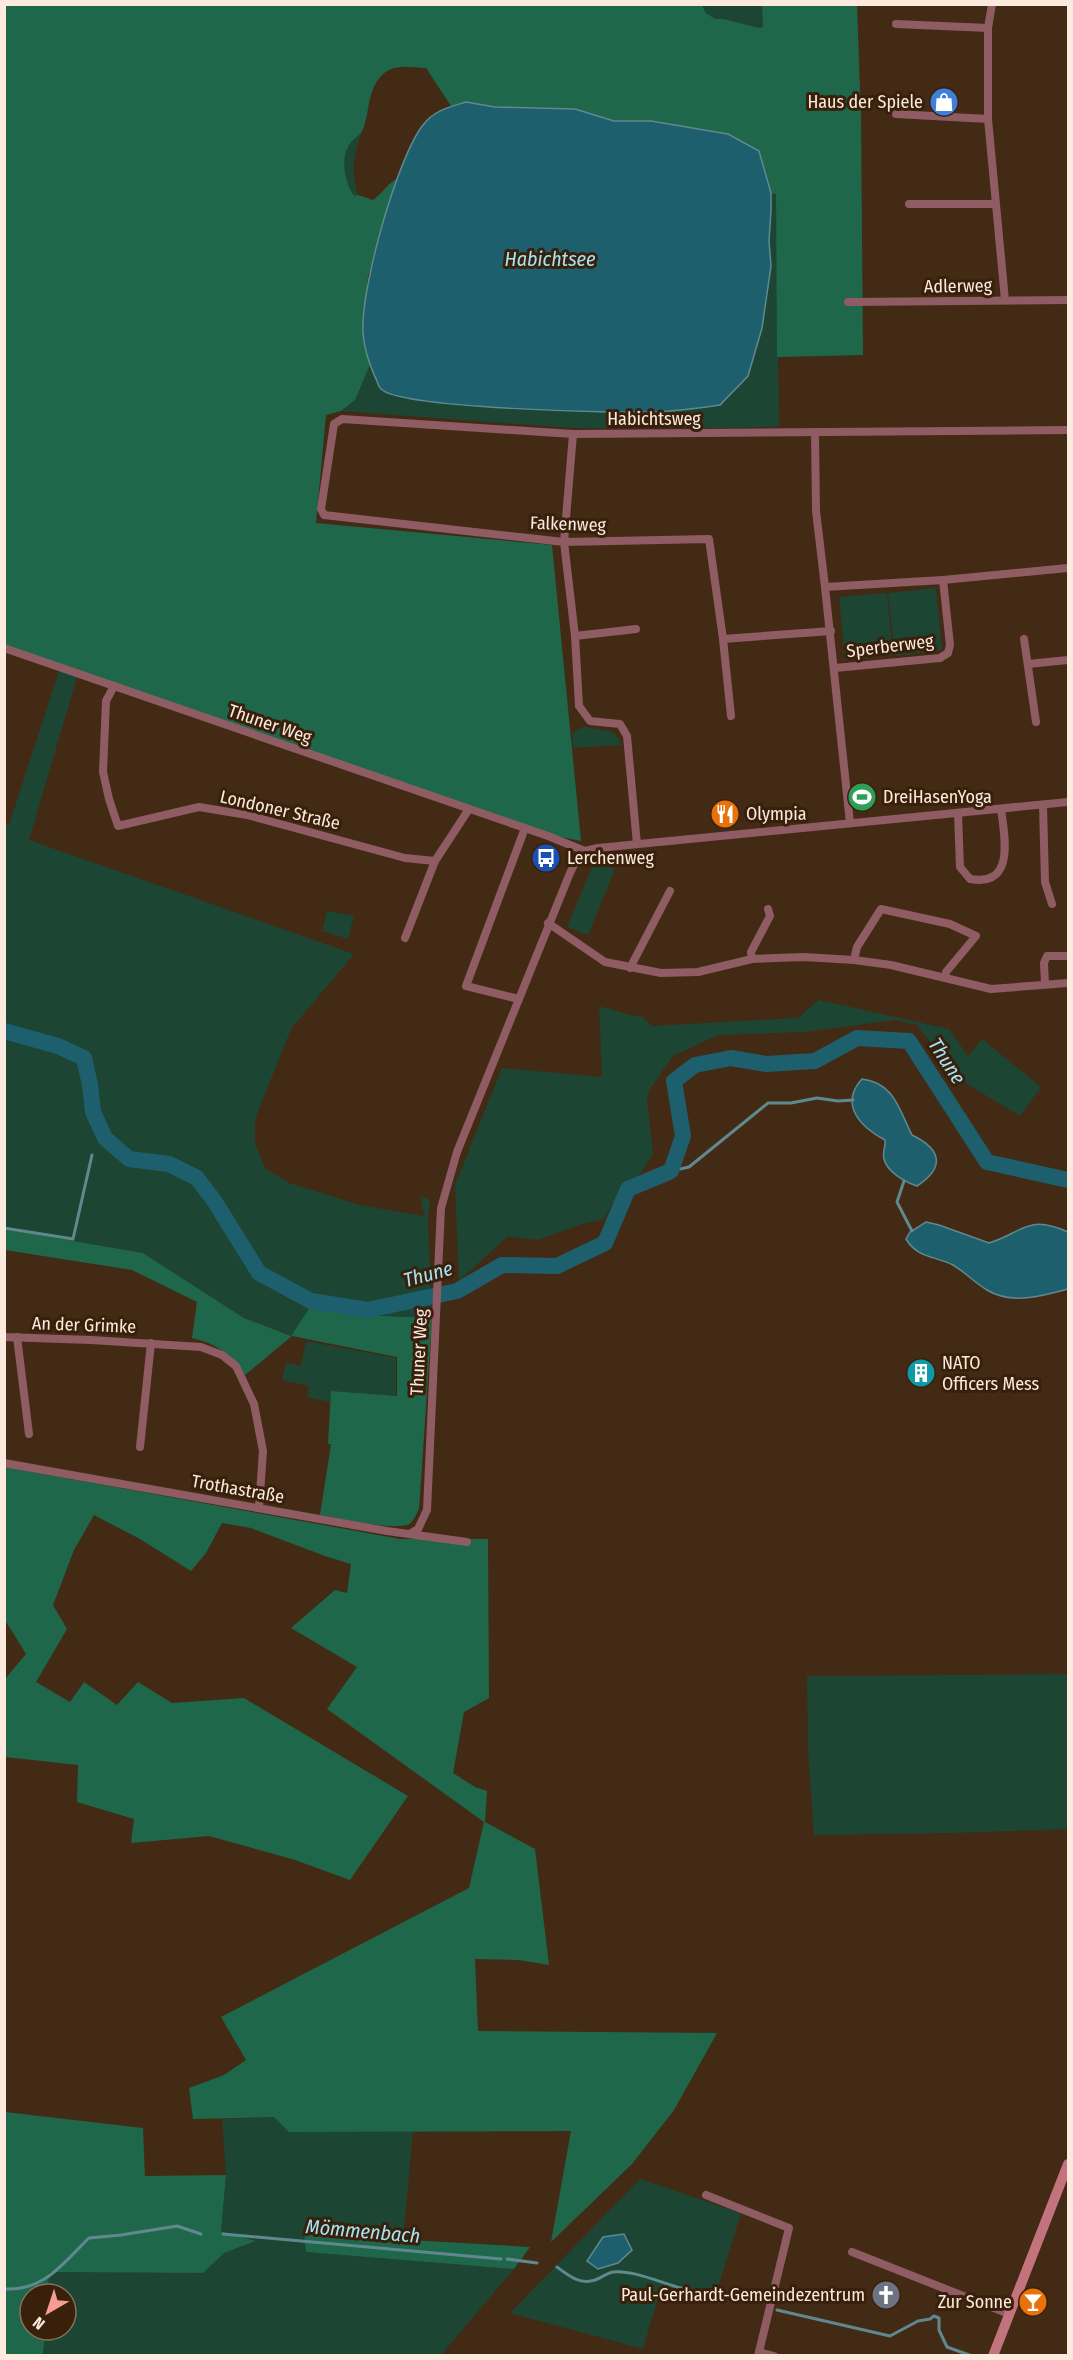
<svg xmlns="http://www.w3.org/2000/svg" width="1073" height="2360" font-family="'Fira Sans Condensed',sans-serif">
<rect width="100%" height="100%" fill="#432a15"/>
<g fill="#1c4534">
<polygon points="701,5 762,5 763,27 759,28 725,19 715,20 705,13"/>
<path d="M362,130C354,158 350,166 358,195L354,196C346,184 340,163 347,149C350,142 358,136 362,130Z"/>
<polygon points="771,193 776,194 779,426 741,428 573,428 341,411 355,400 370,365 381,389 570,411 658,412 720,405 748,376 762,329 771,266 769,241"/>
<polygon points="936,588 942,650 895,656 888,593"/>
<polygon points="887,593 893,655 845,660 839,597"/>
<polygon points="60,668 78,674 29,840 354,954 291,1029 255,1119 255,1144 265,1168 289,1183 360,1205 424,1216 420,1196 430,1200 428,1217 432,1318 354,1315 310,1307 291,1336 244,1318 143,1253 5,1229 4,824 9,825"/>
<path d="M584,726C599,733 617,725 621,745L573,748L572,734Z"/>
<polygon points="595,860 615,869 588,935 567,927"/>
<polygon points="327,911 354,916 348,939 322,931"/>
<polygon points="819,1000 949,1029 968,1056 982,1039 1041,1087 1020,1116 939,1067 938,1053 917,1025 895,1020 804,1032 718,1035 673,1056 650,1089 647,1099 653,1154 639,1176 621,1189 604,1219 582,1224 537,1240 508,1236 459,1281 455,1185 502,1068 602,1077 599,1006 630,1015 643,1017 652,1026 798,1018"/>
<polygon points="306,1341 396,1358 396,1396 332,1391 330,1402 307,1397 309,1386 282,1380 286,1363 301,1366"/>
<polygon points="1068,1674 1068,1829 952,1833 814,1835 808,1750 807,1676"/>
<polygon points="274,2117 290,2132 413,2131 403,2240 305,2234 307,2252 514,2269 441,2355 43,2356 45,2330 66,2330 66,2294 48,2294 49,2272 203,2273 224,2253 255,2242 221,2232 226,2175 222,2119"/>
<polygon points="640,2179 741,2213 713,2304 661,2287 643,2349 510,2313"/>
</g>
<g fill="#1f674b">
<path d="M701,4L706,13L715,19H724L759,28L763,27L762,5H857L861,118L863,355L777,357L776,194L771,193L759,151L651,121H614L575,109L495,107L466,102L451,106L426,68C410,67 393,63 381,76C367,91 370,112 363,129C360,136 351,140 348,147C340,161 346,184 354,196L358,195L373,200C383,193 388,183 398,178L368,276L363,333L370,365L355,400L341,411L326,415L316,523L552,545L581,841L541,833L5,648L4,5Z"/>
<path d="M4,1229L143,1253L244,1318L291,1336L310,1307L354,1315L432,1318L419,1509C416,1514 414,1521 409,1524C396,1531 337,1518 320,1515L331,1444H328L331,1391L397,1396V1357L292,1336L245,1375C231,1354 217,1344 192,1338L197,1302L132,1270L5,1250Z"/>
<polygon points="5,1467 400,1539 488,1539 489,1698 464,1712 453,1773 475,1787 487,1791 485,1822 535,1849 549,1965 519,1960 475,1959 478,2031 717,2033 674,2110 632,2164 551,2242 571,2131 289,2132 274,2117 193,2119 189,2088 224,2075 246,2060 221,2017 469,1888 484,1822 327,1709 357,1667 291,1628 335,1590 347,1593 351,1564 325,1556 251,1528 222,1523 206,1553 191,1571 140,1539 94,1515 74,1550 53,1605 67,1629 36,1682 70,1702 84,1682 117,1705 138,1682 172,1703 244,1698 408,1796 350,1880 295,1860 209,1836 131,1843 134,1819 77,1802 78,1765 5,1757 5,1679 26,1654 5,1620"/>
<polygon points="5,2112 143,2128 145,2176 226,2175 221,2232 256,2241 224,2253 203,2273 49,2272 48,2294 30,2294 30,2330 45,2330 43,2355 5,2355"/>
<polygon points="304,2234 530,2247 514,2269 306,2252"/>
</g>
<g fill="#1e5f6e" stroke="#60898f" stroke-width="1.5">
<path d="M466,102L495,107L575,109L614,121H651L728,134L759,151L771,193V210L769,241L771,266L762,328L748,376L720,405C699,408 677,411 656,412C618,413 401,409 381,389C378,386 377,380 375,377C369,363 364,348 363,333C360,290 397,158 423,125C434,110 450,107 466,102Z"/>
<path d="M862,1079C895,1083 899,1110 912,1135C941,1149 946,1167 917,1186C905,1182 887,1172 884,1159C882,1153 886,1146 885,1140C860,1127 839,1104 862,1079Z"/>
<path d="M926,1222L939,1225L989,1243C1024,1232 1027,1214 1068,1232V1289C1043,1296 1011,1305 987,1290C975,1283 965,1272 953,1265C935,1256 917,1258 906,1239L910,1232Z"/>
<polygon points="624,2234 632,2250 618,2263 598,2269 587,2261 603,2237"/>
</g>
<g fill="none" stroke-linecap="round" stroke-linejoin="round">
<g stroke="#60898f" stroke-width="3">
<polyline points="671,1171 689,1167 768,1103 791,1103 817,1098 838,1101 853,1100"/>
<polyline points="904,1181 897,1202 912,1231"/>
<polyline points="4,1228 73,1239 92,1155"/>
<polyline points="223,2234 501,2259"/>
<polyline points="507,2259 537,2263"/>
<path d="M557,2267C569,2276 580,2285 595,2280C601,2278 607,2273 613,2272C634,2270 661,2283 681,2288"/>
<path d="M4,2289C45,2291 63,2263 89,2238L121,2235L177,2226L201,2234"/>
<polyline points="688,2289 718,2302 723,2295"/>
<polyline points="777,2310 890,2336 918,2321 930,2319 934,2316 939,2318 939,2330 947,2347 972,2356"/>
</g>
<polyline stroke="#1e5f6e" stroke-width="16" points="4,1031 58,1046 84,1058 90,1085 93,1112 105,1138 129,1159 169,1164 197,1178 215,1202 259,1273 311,1301 368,1310 457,1291 502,1265 557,1266 605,1243 628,1189 671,1171 683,1136 674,1081 695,1065 731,1058 766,1064 815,1061 857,1038 909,1041 987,1162 1068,1180"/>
<g stroke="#8e5c62" stroke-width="8">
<polyline points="992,4 988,28 988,119 1005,300"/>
<polyline points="896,24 988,28"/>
<polyline points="896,114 988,119"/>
<polyline points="909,204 995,204"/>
<polyline points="848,302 1068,300"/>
<polyline points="815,432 816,511 825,587"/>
<polyline points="573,434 564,542 575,636 579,706 590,721 620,724 627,736 637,844"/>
<polyline points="831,631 723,639 709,539 564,542 324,515 321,509 334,424 342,419 573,434 1068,430"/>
<polyline points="575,636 636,629"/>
<polyline points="723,639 731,716"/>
<polyline points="1024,639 1036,722"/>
<polyline points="4,648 548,836 585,851"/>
<polyline points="1028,664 1068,660"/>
<polyline points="835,668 940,658 948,653 950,645 943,580"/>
<polyline points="114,686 106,701 103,772 109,799 118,826 199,807 247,815 405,858 435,861"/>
<polyline points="1043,805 1045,882 1052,904"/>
<path d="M958,813L960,867L970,879C1015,887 1005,838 1001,809"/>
<polyline points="850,823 825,587 943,580 1068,568"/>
<polyline points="548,923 605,962 661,973 698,972 752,959 804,957 854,960 891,965 991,989 1068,983"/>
<polyline points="405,938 435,861 469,809"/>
<polyline points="752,959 751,952 770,916 768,909"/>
<polyline points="854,960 857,947 881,909 950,924 976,936 946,972 945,978"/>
<polyline points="630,968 670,891"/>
<polyline points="1045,984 1044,963 1047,956 1068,956"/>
<polyline points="519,999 466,986 525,828"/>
<polyline points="4,1337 91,1340 201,1347 222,1355 236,1366 254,1404 263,1451 259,1508"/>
<polyline points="17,1337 29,1434"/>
<polyline points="140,1447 151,1343"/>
<polyline points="4,1463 387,1531 467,1542"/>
<polyline points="410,1534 418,1529 427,1510 441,1208 457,1152 570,873 576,861 585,851 598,848 1068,802"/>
<polyline points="706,2195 789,2228 758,2356"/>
<polyline points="852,2252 1009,2314"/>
<polyline points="759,2352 774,2356"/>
</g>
<polyline stroke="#c2737e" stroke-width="10" points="993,2356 1068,2164"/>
</g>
<defs>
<g id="shop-disc" transform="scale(1.5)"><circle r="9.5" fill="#3f7fe0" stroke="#38200b"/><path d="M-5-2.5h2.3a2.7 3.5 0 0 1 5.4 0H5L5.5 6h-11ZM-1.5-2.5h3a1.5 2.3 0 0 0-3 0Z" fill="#fff"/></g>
<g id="stadium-disc" transform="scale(1.5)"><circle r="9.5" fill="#2e9e5b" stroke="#38200b"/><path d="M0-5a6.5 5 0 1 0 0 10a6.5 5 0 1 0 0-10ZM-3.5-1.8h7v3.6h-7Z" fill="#fff"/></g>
<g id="restaurant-disc" transform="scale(1.5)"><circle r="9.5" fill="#e8710a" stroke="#38200b"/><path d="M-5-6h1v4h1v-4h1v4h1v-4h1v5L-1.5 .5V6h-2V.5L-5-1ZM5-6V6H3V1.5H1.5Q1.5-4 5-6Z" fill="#fff"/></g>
<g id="bus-disc" transform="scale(1.5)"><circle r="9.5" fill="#1a4fb4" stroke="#38200b"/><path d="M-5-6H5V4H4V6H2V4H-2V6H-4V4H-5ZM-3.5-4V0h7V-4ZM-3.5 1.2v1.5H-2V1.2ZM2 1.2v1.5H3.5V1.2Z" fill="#fff"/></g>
<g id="building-disc" transform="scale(1.5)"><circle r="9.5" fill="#0f9aa8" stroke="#38200b"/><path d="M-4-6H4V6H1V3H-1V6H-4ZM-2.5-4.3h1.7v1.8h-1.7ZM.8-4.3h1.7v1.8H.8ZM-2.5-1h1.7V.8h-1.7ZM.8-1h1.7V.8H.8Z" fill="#fff"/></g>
<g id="church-disc" transform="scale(1.5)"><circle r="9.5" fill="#6b7280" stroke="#38200b"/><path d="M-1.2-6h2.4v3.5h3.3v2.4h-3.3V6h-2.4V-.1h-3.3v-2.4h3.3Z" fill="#fff"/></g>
<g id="bar-disc" transform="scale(1.5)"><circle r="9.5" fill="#e8710a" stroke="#38200b"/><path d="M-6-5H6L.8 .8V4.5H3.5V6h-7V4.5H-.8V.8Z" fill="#fff"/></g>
</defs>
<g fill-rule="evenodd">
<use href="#shop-disc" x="944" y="102"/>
<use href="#stadium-disc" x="862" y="797"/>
<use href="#restaurant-disc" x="725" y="814"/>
<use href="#bus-disc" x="546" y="858"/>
<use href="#building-disc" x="921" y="1373"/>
<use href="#church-disc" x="886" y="2295"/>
<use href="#bar-disc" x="1033" y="2302"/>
</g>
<g text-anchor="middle" stroke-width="6" stroke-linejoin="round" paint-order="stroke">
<g font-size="18" fill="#fbeadd" stroke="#38200b" text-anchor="start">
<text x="923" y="108" text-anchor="end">Haus der Spiele</text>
<text x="883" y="803">DreiHasenYoga</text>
<text x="746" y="820">Olympia</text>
<text x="567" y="864">Lerchenweg</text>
<text x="942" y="1369">NATO<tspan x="942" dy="21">Officers Mess</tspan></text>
<text x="865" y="2301" text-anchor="end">Paul-Gerhardt-Gemeindezentrum</text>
<text x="1012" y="2308" text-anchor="end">Zur Sonne</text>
</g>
<g font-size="18" fill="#fbeadd" stroke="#38200b">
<text transform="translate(958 286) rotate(-1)" y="6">Adlerweg</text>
<text x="654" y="425">Habichtsweg</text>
<text transform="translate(568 524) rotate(2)" y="6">Falkenweg</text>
<text transform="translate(890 646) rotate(-7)" y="6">Sperberweg</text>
<text transform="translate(270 724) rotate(19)" y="6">Thuner Weg</text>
<text transform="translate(280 810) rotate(13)" y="6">Londoner Straße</text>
<text transform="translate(84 1325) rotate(2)" y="6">An der Grimke</text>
<text transform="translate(419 1352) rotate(-87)" y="6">Thuner Weg</text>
<text transform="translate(238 1489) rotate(10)" y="6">Trothastraße</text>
</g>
<g font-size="20" font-style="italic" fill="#a4e4f6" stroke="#38200b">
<text x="550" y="266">Habichtsee</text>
<text transform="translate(947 1061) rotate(57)" y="7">Thune</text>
<text transform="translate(428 1274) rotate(-15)" y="7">Thune</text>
<text transform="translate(363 2231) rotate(5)" y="7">Mömmenbach</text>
</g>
</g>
<rect width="1073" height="2360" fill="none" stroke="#fbeadd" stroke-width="12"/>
<g transform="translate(48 2312) rotate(219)"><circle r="28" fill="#38200b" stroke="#86715f" stroke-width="1.5"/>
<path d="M0-4.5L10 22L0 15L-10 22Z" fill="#f59c95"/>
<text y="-9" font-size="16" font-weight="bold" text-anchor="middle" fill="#fbeadd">N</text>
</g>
</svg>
